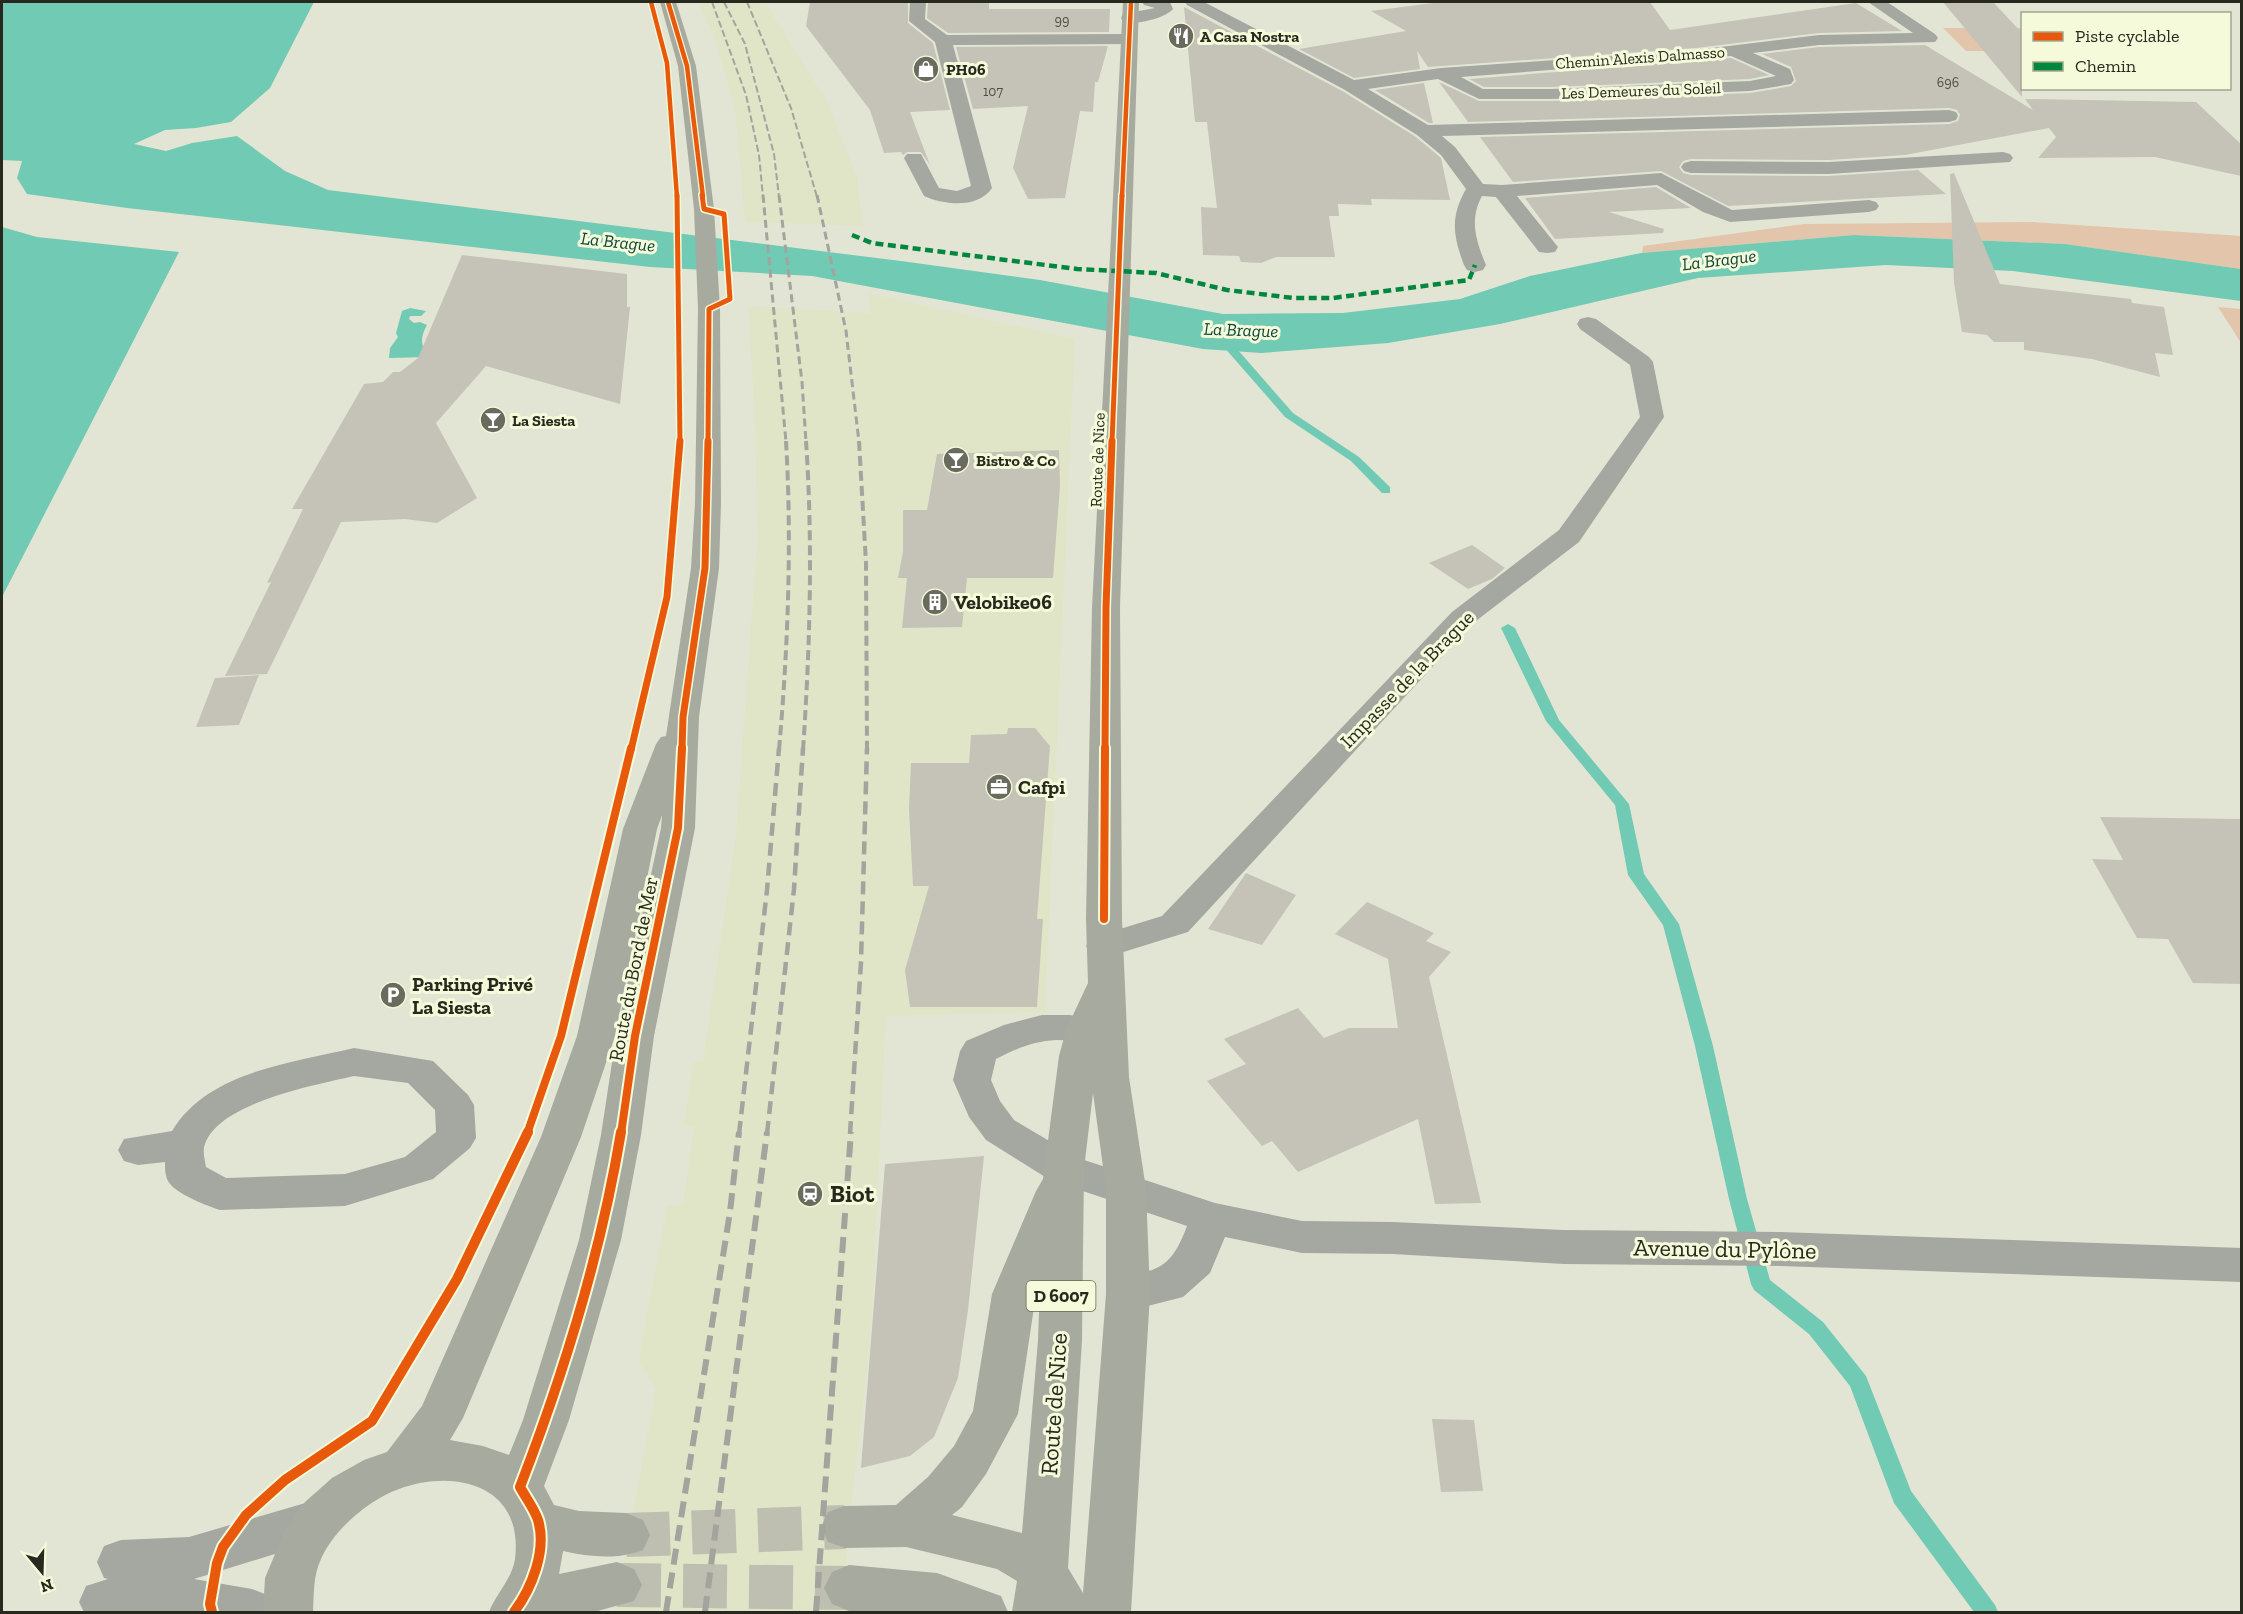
<svg xmlns="http://www.w3.org/2000/svg" width="2243" height="1614" font-family="'Zilla Slab',serif">
<rect width="100%" height="100%" fill="#e3e5d4"/>
<g fill="#e1e5c8">
<polygon points="698,2 765,2 827,101 857,177 863,226 745,222 735,110 713,33"/>
<polygon points="868,293 1075,339 1045,1012 886,1016 871,1336 852,1502 842,1612 614,1612 656,1389 639,1363 642,1341 667,1206 683,1204 694,1126 684,1126 693,1062 703,1061 736,833 757,542 755,425 748,306 870,313"/>
</g>
<g fill="#e3c5ab">
<polygon points="1943,28 2022,28 2022,51 1966,51"/>
<polygon points="2032,222 2242,236 2241,269 2064,244 1854,235 1642,253 1643,246 1804,224"/>
<polygon points="2218,307 2241,309 2241,343"/>
</g>
<g fill="#71cab4">
<polygon points="2,2 314,2 270,88 231,122 196,128 165,130 134,144 166,151 192,143 237,136 285,171 328,190 901,261 1040,280 1223,314 1343,313 1460,299 1530,276 1641,253 1854,235 2065,244 2241,269 2241,301 2013,271 1886,265 1698,278 1500,324 1388,343 1261,353 1203,349 812,276 650,267 127,208 27,194 17,178 22,161 2,160"/>
<polygon points="2,227 37,237 179,252 2,597"/>
<path d="M410,308L426,311L421,316H410L409,319L414,323L420,322L427,325C420,338 420,345 429,357L389,358L390,348L398,337L396,333L402,311Z"/>
</g>
<g fill="none" stroke-linecap="round" stroke-linejoin="round">
<g fill="#71cab4" fill-rule="evenodd">
<polygon points="1220,333 1224,334 1293,413 1359,457 1390,487 1390,493 1382,493 1351,461 1285,417 1216,338 1216,334"/>
<polygon points="1508,624 1515,628 1559,720 1629,804 1644,874 1679,924 1713,1046 1747,1199 1770,1280 1823,1322 1866,1376 1911,1491 1995,1605 1998,1612 1974,1612 1894,1503 1850,1386 1809,1334 1754,1290 1751,1284 1729,1199 1695,1046 1663,925 1628,875 1615,805 1546,721 1501,628"/>
</g>
</g>
<g fill="#c5c3b7">
<polygon points="810,2 908,2 908,23 933,43 950,110 910,112 930,165 921,152 907,152 903,155 901,152 884,153 870,110 806,26"/>
<polygon points="928,2 989,2 989,9 1110,9 1109,32 948,33 927,18"/>
<polygon points="1441,2 1650,2 1670,30 1856,3 1902,31 1819,33 1696,48 1428,67 1417,51 1420,69 1354,78 1299,49 1406,31 1371,11"/>
<polygon points="1943,2 1993,2 2022,33 2022,97"/>
<polygon points="1184,7 1344,92 1416,137 1441,158 1450,200 1371,199 1372,205 1338,204 1339,216 1329,216 1335,257 1276,257 1261,263 1241,262 1239,256 1203,255 1201,207 1217,208 1207,122 1195,122"/>
<polygon points="1925,45 2033,110 2025,99 2196,102 2241,144 2241,176 2155,157 2038,158 2056,137 2049,128 1905,155 1829,160 1691,159 1683,161 1679,167 1683,173 1691,175 1829,176 1918,170 1946,194 1728,206 1661,171 1513,182 1480,137 1949,124 1958,121 1960,115 1957,110 1949,108 1468,122 1439,82 1479,101 1551,101 1750,93 1791,86 1796,81 1791,67 1762,54 1819,47"/>
<polygon points="1108,46 1098,82 1095,82 1093,112 1080,111 1065,198 1028,199 1013,168 1028,106 973,109 956,47"/>
<polygon points="1731,58 1769,75 1750,79 1551,87 1484,87 1469,79"/>
<polygon points="1424,83 1433,123 1429,123 1375,90"/>
<polygon points="1954,173 2000,284 2131,299 2132,303 2164,307 2173,355 2155,353 2160,377 2092,359 2024,350 2024,342 1994,342 1987,335 1962,332 1954,283 1950,174"/>
<polygon points="1656,187 1691,208 1609,212 1664,229 1663,233 1555,239 1525,198"/>
<polygon points="462,255 627,274 627,307 630,307 620,404 486,366 436,423 477,498 437,523 405,519 341,522 267,674 225,676 271,582 267,583 303,509 292,509 364,384 383,382 393,372 400,372 418,358"/>
<polygon points="1059,450 1060,486 1053,578 967,578 962,627 902,628 907,578 898,578 903,552 903,510 927,510 937,454"/>
<polygon points="1472,545 1505,568 1492,579 1468,589 1429,563"/>
<polygon points="259,675 239,725 196,727 215,678"/>
<polygon points="1008,728 1035,728 1050,746 1037,919 1043,919 1037,1007 910,1007 905,970 929,886 913,886 909,809 911,763 969,763 971,735 1007,734"/>
<polygon points="2100,817 2241,819 2241,984 2193,983 2168,939 2137,938 2092,859 2123,860"/>
<polygon points="1246,873 1296,895 1262,945 1208,929"/>
<polygon points="1367,902 1434,933 1426,941 1451,952 1429,977 1481,1203 1435,1204 1418,1119 1298,1172 1272,1141 1262,1146 1207,1081 1246,1064 1224,1039 1298,1008 1324,1038 1349,1028 1398,1028 1388,959 1335,934"/>
<polygon points="984,1156 968,1310 958,1378 934,1437 910,1456 861,1468 885,1164"/>
<polygon points="1432,1419 1474,1420 1483,1491 1441,1492"/>
</g>
<g fill="none" stroke-linecap="round" stroke-linejoin="round">
<g stroke="#bebfb0" stroke-width="44" stroke-dasharray="44 22" stroke-linecap="butt">
<polyline points="626,1535 845,1527"/>
<polyline points="617,1585 849,1588"/>
</g>
<g fill="#a4a8a0" fill-rule="evenodd">
<path d="M910,2H926L925,19L947,35L1128,34L1134,35L1137,39L1134,43L1128,44L953,45L992,188C978,209 944,205 924,196L904,158L907,154H921L939,188L957,191L971,186L935,42L909,21Z"/>
<path d="M1142,2H1170L1173,9C1164,19 1136,25 1123,22L1121,18L1123,14L1155,8L1144,5Z"/>
<path d="M1185,2H1204L1354,80L1441,68L1696,50L1819,35L1913,33L1868,2H1887L1935,34L1938,38L1935,42L1819,45L1753,53L1790,69L1794,80L1791,84L1750,91L1551,99H1479L1438,79L1368,89L1428,125L1949,110L1956,112L1958,116L1956,120L1949,122L1442,136L1455,147L1483,184L1502,185L1661,173L1732,210L1869,200L1876,202L1879,206L1876,210L1869,212L1730,222L1703,212L1657,185L1517,196L1558,247L1555,252L1547,253L1539,252L1496,197L1482,196C1469,220 1476,241 1486,265L1483,270L1475,272L1467,270L1464,265C1453,236 1450,217 1466,189L1441,155L1417,135L1345,90L1187,5ZM1731,56L1776,76L1750,81L1551,89H1483L1461,77Z"/>
<polygon points="2003,152 2010,154 2013,158 2010,162 1829,174 1691,173 1684,171 1681,167 1684,163 1691,161 1829,162"/>
<polygon points="1588,317 1596,319 1649,357 1653,362 1664,417 1579,542 1472,624 1188,932 1104,958 1091,954 1086,946 1091,938 1162,916 1452,612 1559,530 1640,417 1630,365 1580,329 1577,324 1580,319"/>
<path d="M1042,1015H1070L1098,1021L1104,1030L1098,1039C1083,1044 1071,1040 1056,1040C1034,1041 1015,1049 996,1059L991,1080L1000,1101L1014,1120L1078,1158L1215,1203L1302,1221L1393,1222L1564,1230L1780,1232L2242,1248V1282L1780,1266L1564,1264L1393,1254L1302,1253L1225,1237L1210,1273L1183,1297L1128,1311L1113,1306L1106,1294L1113,1282C1157,1267 1169,1274 1187,1226L1050,1180L986,1140L969,1117L953,1080L960,1051L966,1041L1004,1025Z"/>
<path d="M354,1048L433,1061L468,1095L474,1105L476,1138L470,1148L433,1179L345,1206L220,1210C207,1206 180,1195 171,1185C165,1179 165,1170 165,1162L138,1165L124,1161L118,1150L124,1139L172,1131C208,1071 292,1063 354,1048ZM354,1076L408,1083L435,1110L436,1132L405,1157L345,1174L226,1178L206,1167C205,1160 202,1151 205,1144C220,1102 316,1085 354,1076Z"/>
<polygon points="319,1499 336,1505 343,1520 336,1535 194,1579 252,1589 270,1596 277,1612 84,1612 79,1602 86,1586 108,1579 104,1578 97,1562 104,1546 121,1540 189,1537"/>
</g>
<g fill="#a7aa9f" fill-rule="evenodd">
<path d="M660,2H676L696,66L714,209L720,309L721,503L719,568L699,717L695,828L654,1036L641,1135L621,1240L569,1420L544,1486L554,1505L579,1511L626,1513L643,1520L650,1535L643,1550C618,1560 589,1557 563,1551L559,1574L617,1562L634,1569L642,1585L634,1601L594,1612H489C496,1594 512,1579 515,1559C524,1486 456,1468 399,1489C369,1500 334,1529 321,1559C313,1576 314,1594 313,1612H263L265,1578L285,1530L305,1502L332,1478L364,1460L387,1452L422,1406L541,1137L577,1036L623,829L656,744L661,737L666,736L691,568L695,503L698,309L694,209L678,66ZM662,815L661,828L616,1036L601,1135L579,1240L523,1420L509,1455L483,1446L450,1440L463,1418L581,1137L615,1036L657,829Z"/>
<path d="M1123,2H1139L1120,608L1122,919L1129,1077L1146,1189L1150,1294L1131,1612H1012L1017,1581L997,1569L906,1547L845,1548L828,1542L821,1527L828,1512L845,1506L896,1505L928,1477L954,1446L973,1411L992,1294L1036,1191L1043,1179L1059,1056L1066,1030L1088,983L1086,919L1092,608ZM1093,1093L1106,1189V1294L1083,1593L1068,1568L1082,1340L1084,1169ZM1040,1283L1038,1340L1022,1533L952,1515L962,1507L986,1474L1018,1414L1036,1294Z"/>
<polygon points="849,1565 937,1573 1001,1596 1008,1612 849,1611 832,1604 824,1588 832,1572"/>
</g>
<g stroke="#a2a49d" stroke-width="2" stroke-dasharray="7 3" stroke-linecap="butt">
<polyline points="712,2 746,95 759,155 763,197"/>
<polyline points="724,2 745,44 774,154 779,197"/>
<polyline points="747,2 791,108 817,197"/>
</g>
<g stroke="#a2a49d" stroke-width="3" stroke-dasharray="8 4.5" stroke-linecap="butt">
<polyline points="763,195 786,442"/>
<polyline points="779,195 802,382 806,442"/>
<polyline points="817,195 846,331 859,442"/>
</g>
<g stroke="#a2a49d" stroke-width="4" stroke-dasharray="10 5" stroke-linecap="butt">
<polyline points="859,441 866,563 867,750"/>
<path d="M779,750C788,647 792,544 786,441"/>
<path d="M803,750C810,647 813,544 806,441"/>
</g>
<g stroke="#a2a49d" stroke-width="4.5" stroke-dasharray="13 7" stroke-linecap="butt">
<polyline points="739,1134 767,890 779,748"/>
<polyline points="767,1134 794,889 803,748"/>
<polyline points="850,1134 861,962 867,748"/>
</g>
<g stroke="#a2a49d" stroke-width="6" stroke-dasharray="16 8" stroke-linecap="butt">
<polyline points="666,1612 730,1212 739,1132"/>
<polyline points="705,1612 767,1132"/>
<polyline points="816,1612 851,1132"/>
</g>
<polyline stroke="#00873e" stroke-width="4.5" stroke-dasharray="8 4.5" stroke-linecap="butt" points="852,235 872,243 1077,269 1156,273 1227,290 1293,298 1333,298 1469,280 1475,265"/>
<g stroke="#f5fada" stroke-width="7">
<g id="cycleway-far4">
<polyline points="651,2 667,63 677,197"/>
<polyline points="668,2 687,66 703,197"/>
<polyline points="1122,197 1131,2"/>
</g>
</g>
<g stroke="#f5fada" stroke-width="8">
<g id="cycleway-far3">
<polyline points="677,195 680,442"/>
<polyline points="702,195 704,209 724,214 730,299 709,309 708,442"/>
<polyline points="1112,442 1122,195"/>
</g>
</g>
<g stroke="#f5fada" stroke-width="10">
<g id="cycleway-far2">
<polyline points="631,750 667,597 680,441"/>
<polyline points="682,750 683,717 705,568 708,441"/>
<polyline points="1105,750 1106,608 1112,441"/>
</g>
</g>
<g stroke="#f5fada" stroke-width="12">
<g id="cycleway-far1">
<polyline points="1104,919 1105,748"/>
<polyline points="527,1134 561,1036 631,748"/>
<polyline points="621,1134 635,1036 678,828 682,748"/>
</g>
</g>
<g stroke="#f5fada" stroke-width="14">
<g id="cycleway">
<polyline points="212,1612 210,1604 217,1563 223,1547 246,1515 285,1480 372,1421 457,1279 528,1132"/>
<path d="M514,1612C532,1588 547,1550 538,1520C534,1508 526,1498 520,1487C564,1373 601,1253 621,1132"/>
</g>
</g>
<use href="#cycleway-far4" stroke="#e8590c" stroke-width="4.5"/>
<use href="#cycleway-far3" stroke="#e8590c" stroke-width="5"/>
<use href="#cycleway-far2" stroke="#e8590c" stroke-width="7"/>
<use href="#cycleway-far1" stroke="#e8590c" stroke-width="8"/>
<use href="#cycleway" stroke="#e8590c" stroke-width="10"/>
</g>
<defs>
<g id="restaurant-disc" transform="scale(1.35)"><circle r="9.5" fill="#696b5e" stroke="#f5fada"/><path d="M-5-6h1v4h1v-4h1v4h1v-4h1v5L-1.5 .5V6h-2V.5L-5-1ZM5-6V6H3V1.5H1.5Q1.5-4 5-6Z" fill="#fff"/></g>
<g id="shop-disc" transform="scale(1.35)"><circle r="9.5" fill="#696b5e" stroke="#f5fada"/><path d="M-5-2.5h2.3a2.7 3.5 0 0 1 5.4 0H5L5.5 6h-11ZM-1.5-2.5h3a1.5 2.3 0 0 0-3 0Z" fill="#fff"/></g>
<g id="bar-disc" transform="scale(1.35)"><circle r="9.5" fill="#696b5e" stroke="#f5fada"/><path d="M-6-5H6L.8 .8V4.5H3.5V6h-7V4.5H-.8V.8Z" fill="#fff"/></g>
<g id="building-disc" transform="scale(1.35)"><circle r="9.5" fill="#696b5e" stroke="#f5fada"/><path d="M-4-6H4V6H1V3H-1V6H-4ZM-2.5-4.3h1.7v1.8h-1.7ZM.8-4.3h1.7v1.8H.8ZM-2.5-1h1.7V.8h-1.7ZM.8-1h1.7V.8H.8Z" fill="#fff"/></g>
<g id="office-disc" transform="scale(1.35)"><circle r="9.5" fill="#696b5e" stroke="#f5fada"/><path d="M-6-3h4V-5.5h4V-3h4V5H-6ZM-1-4.5V-3h2v-1.5ZM-6 0V1H6V0Z" fill="#fff"/></g>
<g id="parking-disc" transform="scale(1.35)"><circle r="9.5" fill="#696b5e" stroke="#f5fada"/><path d="M-3.5-5.5H1a3.5 3.5 0 0 1 0 7H-1V5.5H-3.5ZM-1-3.4V-.6H.8a1.4 1.4 0 0 0 0-2.8Z" fill="#fff"/></g>
<g id="station-disc" transform="scale(1.35)"><circle r="9.5" fill="#696b5e" stroke="#f5fada"/><path d="M-3-6H3Q5-6 5-4V2Q5 4 3 4L4.5 6H3L1.5 4h-3L-3 6H-4.5L-3 4Q-5 4-5 2V-4Q-5-6-3-6ZM-3.5-4v3h7v-3ZM-3.5 1v1.5H-2V1ZM2 1v1.5H3.5V1Z" fill="#fff"/></g>
</defs>
<g fill-rule="evenodd">
<use href="#restaurant-disc" x="1181" y="36"/>
<use href="#shop-disc" x="926" y="69"/>
<use href="#bar-disc" x="493" y="420"/>
<use href="#bar-disc" x="956" y="460"/>
<use href="#building-disc" x="935" y="602"/>
<use href="#office-disc" x="999" y="787"/>
<use href="#parking-disc" x="393" y="995"/>
<use href="#station-disc" x="810" y="1194"/>
</g>
<g text-anchor="middle" stroke-width="6" stroke-linejoin="round" paint-order="stroke">
<g font-size="14" fill="#4f5044">
<text x="1062" y="25">99</text>
<text x="1948" y="87">696</text>
<text x="993" y="96">107</text>
</g>
<g font-size="16" font-weight="bold" fill="#28291e" stroke="#f5fada" text-anchor="start">
<text x="1200" y="42">A Casa Nostra</text>
<text x="946" y="75">PH06</text>
<text x="512" y="426">La Siesta</text>
<text x="976" y="466">Bistro &amp; Co</text>
</g>
<g font-size="16" fill="#28291e" stroke="#f5fada">
<text transform="translate(1640 57) rotate(-4)" y="6">Chemin Alexis Dalmasso</text>
<text transform="translate(1641 90) rotate(-2)" y="6">Les Demeures du Soleil</text>
<text transform="translate(1097 460) rotate(-88)" y="6">Route de Nice</text>
</g>
<g font-size="18" font-style="italic" fill="#0d443a" stroke="#f5fada">
<text transform="translate(618 242) rotate(6)" y="6">La Brague</text>
<text transform="translate(1719 260) rotate(-7)" y="6">La Brague</text>
<text transform="translate(1241 330) rotate(2)" y="6">La Brague</text>
</g>
<rect fill="#f5fada" stroke="#666856" stroke-width="1.5" x="1026.5" y="1281" width="69" height="30" rx="4.5"/>
<g font-size="18" font-weight="bold" fill="#28291e">
<text x="1061" y="1302">D 6007</text>
</g>
<g font-size="20" font-weight="bold" fill="#28291e" stroke="#f5fada" text-anchor="start">
<text x="954" y="609">Velobike06</text>
<text x="1018" y="794">Cafpi</text>
<text x="412" y="991">Parking Privé<tspan x="412" dy="23">La Siesta</tspan></text>
</g>
<g font-size="20" fill="#28291e" stroke="#f5fada">
<text transform="translate(1407 679) rotate(-46)" y="7">Impasse de la Brague</text>
<text transform="translate(633 969) rotate(-79)" y="7">Route du Bord de Mer</text>
</g>
<g font-size="24" font-weight="bold" fill="#28291e" stroke="#f5fada" text-anchor="start">
<text x="830" y="1202">Biot</text>
</g>
<g font-size="24" fill="#28291e" stroke="#f5fada">
<text transform="translate(1725 1249) rotate(1)" y="8">Avenue du Pylône</text>
<text transform="translate(1054 1404) rotate(-86)" y="8">Route de Nice</text>
</g>
</g>
<rect width="2243" height="1614" fill="none" stroke="#28291e" stroke-width="6"/>
<rect x="2021" y="12" width="210" height="78" fill="#f5fada" stroke="#a3a68f" stroke-width="1.5"/>
<rect x="2033" y="32" width="30" height="9" fill="#e8590c" stroke="#a3a68f" stroke-width="1.5"/>
<text x="2075" y="42" font-size="18" fill="#28291e">Piste cyclable</text>
<rect x="2033" y="62" width="30" height="9" fill="#00873e" stroke="#a3a68f" stroke-width="1.5"/>
<text x="2075" y="72" font-size="18" fill="#28291e">Chemin</text>
<g transform="translate(42 1572) rotate(161)" stroke="#f5fada" stroke-width="4.5" paint-order="stroke">
<path d="M0-4.5L10 22L0 15L-10 22Z" fill="#28291e"/>
<text y="-9" font-size="16" font-weight="bold" text-anchor="middle" fill="#28291e">N</text>
</g>
</svg>
